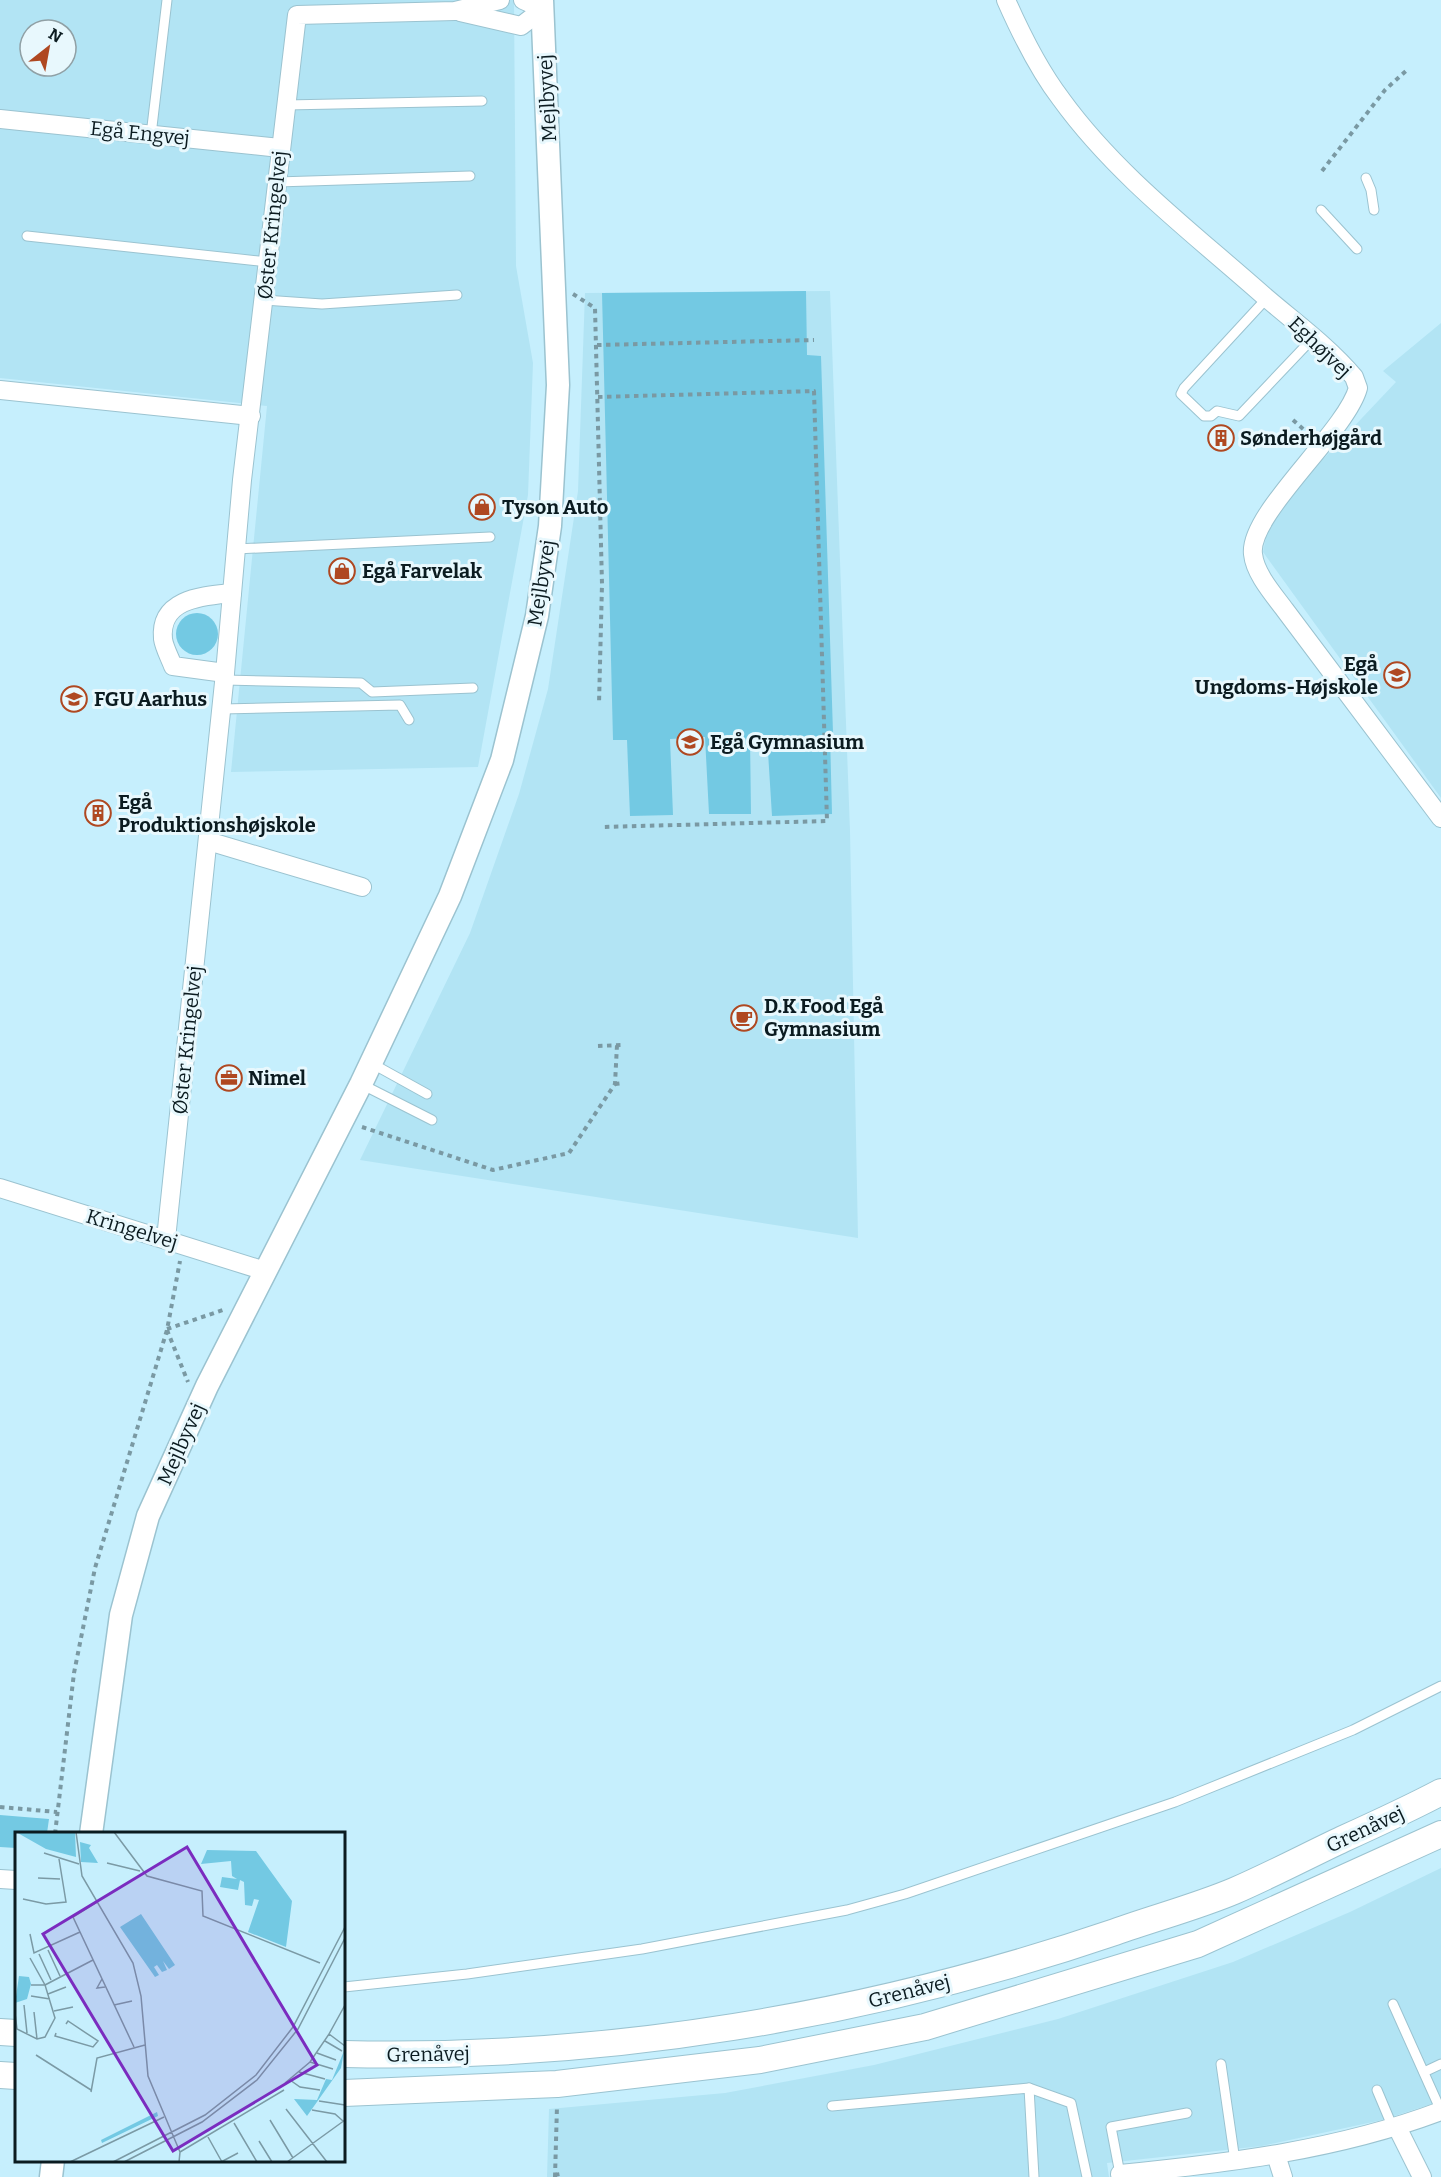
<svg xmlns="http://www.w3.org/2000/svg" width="1441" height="2177" font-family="Bitter,serif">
<rect width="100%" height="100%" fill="#c6effd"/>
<g fill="#b2e4f4" fill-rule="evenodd">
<path d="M0,0H514L516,266L533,363L528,495L478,767L231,772L267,406L0,378ZM30,30H66V66H30Z"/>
<polygon points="830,291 850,831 858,1238 360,1160 470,933 519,794 548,689 578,491 585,293"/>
<polygon points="1441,323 1441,798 1263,552 1267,531 1293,491 1396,382 1383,371"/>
<polygon points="1441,1868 1441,2101 1382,2120 1262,2146 1107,2163 1109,2177 547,2177 549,2109 725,2093 874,2065 1058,2019 1233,1962 1350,1912"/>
</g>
<g fill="#73c9e3">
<polygon points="806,291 807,355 821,356 833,733 830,734 832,814 772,816 767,736 750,737 751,814 709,814 705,737 670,739 673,815 630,816 627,740 613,740 602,293"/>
<circle cx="197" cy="634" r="21"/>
<polygon points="0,1815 49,1819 47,1833 16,1834 16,1848 0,1847"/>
</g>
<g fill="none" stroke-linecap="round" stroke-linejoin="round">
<g stroke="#9bc3d0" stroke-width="11">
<g id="service">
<polyline points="286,105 482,101"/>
<polyline points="151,135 167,0"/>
<polyline points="1366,178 1371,190 1374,210"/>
<polyline points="277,182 470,176"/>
<polyline points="1321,210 1357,249"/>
<polyline points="27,236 268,262"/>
<polyline points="1267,298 1184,388 1181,394 1204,416 1211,416 1217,411 1239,416 1313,338"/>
<polyline points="264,300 322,304 457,295"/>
<polyline points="236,549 490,537"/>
<polyline points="225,680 361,683 372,692 473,688"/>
<polyline points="222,709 400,705 409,720"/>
<polyline points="371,1063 427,1094"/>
<polyline points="361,1084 432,1120"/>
<polyline points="344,1987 467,1974 642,1949 847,1910 905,1894 1175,1802 1353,1730 1441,1686"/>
<polyline points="1393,2004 1441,2111"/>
<polyline points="1221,2064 1235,2161"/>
<polyline points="1424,2072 1441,2064"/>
<polyline points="1029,2088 1071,2103 1087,2177"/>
<polyline points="1377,2090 1393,2128"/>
<polyline points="832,2106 1029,2088 1034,2177"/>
<polyline points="1120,2174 1111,2127 1187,2113"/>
</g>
</g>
<g stroke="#9bc3d0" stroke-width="20">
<g id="minor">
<path d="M1006,0C1021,34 1038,69 1061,99C1116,175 1193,233 1263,295C1293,321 1328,346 1354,377L1358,388C1346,432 1248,514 1253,554C1255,574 1274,595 1285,610L1441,818"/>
<polyline points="460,12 521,26 543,9 523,0"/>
<polyline points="0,119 280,148"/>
<polyline points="0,390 251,416"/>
<path d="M225,673L173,666C170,658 164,647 163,639C159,598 204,596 232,593"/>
<polyline points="208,841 362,887"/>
<polyline points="0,1188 265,1271"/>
<polyline points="166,1239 225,673 242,480 297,15 455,11 500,0"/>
<polyline points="0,1879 16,1880"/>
<polyline points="1397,2127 1422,2177"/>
<polyline points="1276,2155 1283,2177"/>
<path d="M1120,2174C1229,2163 1338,2150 1441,2111"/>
</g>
</g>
<g stroke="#9bc3d0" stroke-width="25">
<g id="tertiary">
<polyline points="91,1834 121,1615 148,1516 207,1386 361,1084 450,896 502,760 537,616 550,526 558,385 542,0"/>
<polyline points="51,2177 53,2160"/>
</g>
</g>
<g stroke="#9bc3d0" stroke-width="28">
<g id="secondary">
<polyline points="0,2032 16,2033"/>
<path d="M344,2054C605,2060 868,2016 1115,1932C1154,1918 1196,1907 1234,1891C1271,1875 1307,1856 1343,1839C1376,1824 1409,1809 1441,1792"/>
<polyline points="0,2075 16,2076"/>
<polyline points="344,2093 557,2084 760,2060 925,2027 1198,1944 1441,1834"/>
</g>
</g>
<g stroke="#7a99a3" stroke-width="4" stroke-dasharray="4.5 4.5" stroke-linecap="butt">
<polyline points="1322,171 1385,90 1407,70"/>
<polyline points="573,294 595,308 602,584 599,704"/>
<polyline points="597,345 814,340"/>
<polyline points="598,397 814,391 827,821 602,827"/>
<polyline points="1293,420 1309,434"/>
<polyline points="598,1046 622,1045"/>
<polyline points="615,1084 623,1083"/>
<polyline points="362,1127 493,1170 569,1153 615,1084 617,1045"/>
<polyline points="167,1329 223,1310"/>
<polyline points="167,1330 188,1382"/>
<polyline points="0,1807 57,1812"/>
<polyline points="55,1834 74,1673 95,1568 167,1330 180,1261"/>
<polyline points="555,2175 560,2174 560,2177"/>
<polyline points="555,2177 557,2106"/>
</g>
<use href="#service" stroke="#fff" stroke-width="9"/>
<use href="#minor" stroke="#fff" stroke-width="18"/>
<use href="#tertiary" stroke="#fff" stroke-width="22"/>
<use href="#secondary" stroke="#fff" stroke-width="26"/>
</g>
<defs>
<g id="building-ring" transform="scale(1.35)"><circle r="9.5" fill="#e8f8fd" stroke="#af4821" stroke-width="1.5"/><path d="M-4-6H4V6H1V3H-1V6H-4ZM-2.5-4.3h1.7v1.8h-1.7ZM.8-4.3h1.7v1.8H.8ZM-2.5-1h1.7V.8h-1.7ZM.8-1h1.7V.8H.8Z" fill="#af4821"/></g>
<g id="shop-ring" transform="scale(1.35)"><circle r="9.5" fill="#e8f8fd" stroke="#af4821" stroke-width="1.5"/><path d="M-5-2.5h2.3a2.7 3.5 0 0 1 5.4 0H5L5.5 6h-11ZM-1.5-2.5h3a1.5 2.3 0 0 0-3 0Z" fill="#af4821"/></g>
<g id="school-ring" transform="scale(1.35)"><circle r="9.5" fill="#e8f8fd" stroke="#af4821" stroke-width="1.5"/><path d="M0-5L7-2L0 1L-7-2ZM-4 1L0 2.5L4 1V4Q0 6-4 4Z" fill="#af4821"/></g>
<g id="cafe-ring" transform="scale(1.35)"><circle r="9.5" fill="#e8f8fd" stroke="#af4821" stroke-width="1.5"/><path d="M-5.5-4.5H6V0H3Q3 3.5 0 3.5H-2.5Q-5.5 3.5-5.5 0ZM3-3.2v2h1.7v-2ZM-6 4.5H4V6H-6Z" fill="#af4821"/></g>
<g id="office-ring" transform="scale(1.35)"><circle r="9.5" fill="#e8f8fd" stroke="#af4821" stroke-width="1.5"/><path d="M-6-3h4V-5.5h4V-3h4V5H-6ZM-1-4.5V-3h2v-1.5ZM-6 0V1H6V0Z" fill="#af4821"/></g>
</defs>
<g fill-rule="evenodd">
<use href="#building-ring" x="1221" y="438"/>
<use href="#shop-ring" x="482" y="507"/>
<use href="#shop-ring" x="342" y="571"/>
<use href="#school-ring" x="1397" y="675"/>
<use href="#school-ring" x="74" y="699"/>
<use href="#school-ring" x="690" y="742"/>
<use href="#building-ring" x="98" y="813"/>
<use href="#cafe-ring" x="744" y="1018"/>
<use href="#office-ring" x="229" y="1078"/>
</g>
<g text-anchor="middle" stroke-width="6" stroke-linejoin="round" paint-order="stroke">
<g font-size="20" fill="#0b1b20" stroke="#e8f8fd">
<text transform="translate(547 98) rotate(-93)" y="7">Mejlbyvej</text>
<text transform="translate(140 133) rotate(6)" y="7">Egå Engvej</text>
<text transform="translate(272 225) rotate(-84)" y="7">Øster Kringelvej</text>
<text transform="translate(1320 347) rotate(44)" y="7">Eghøjvej</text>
<text transform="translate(541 583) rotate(-81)" y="7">Mejlbyvej</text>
<text transform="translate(187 1040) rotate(-84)" y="7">Øster Kringelvej</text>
<text transform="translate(132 1229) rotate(17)" y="7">Kringelvej</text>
<text transform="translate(181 1444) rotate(-66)" y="7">Mejlbyvej</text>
<text transform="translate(1365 1829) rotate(-25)" y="7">Grenåvej</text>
<text transform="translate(909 1991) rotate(-14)" y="7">Grenåvej</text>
<text transform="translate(428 2054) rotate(-1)" y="7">Grenåvej</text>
</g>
<g font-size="20" font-weight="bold" fill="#0b1b20" stroke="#e8f8fd" text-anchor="start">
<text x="1240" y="445">Sønderhøjgård</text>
<text x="502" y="514">Tyson Auto</text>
<text x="362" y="578">Egå Farvelak</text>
<text x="1378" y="671" text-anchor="end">Egå<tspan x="1378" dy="23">Ungdoms-Højskole</tspan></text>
<text x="94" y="706">FGU Aarhus</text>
<text x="710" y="749">Egå Gymnasium</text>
<text x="118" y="809">Egå<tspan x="118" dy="23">Produktionshøjskole</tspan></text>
<text x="764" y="1013">D.K Food Egå<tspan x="764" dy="23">Gymnasium</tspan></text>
<text x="248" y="1085">Nimel</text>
</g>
</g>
<g transform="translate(15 1832)">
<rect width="330" height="330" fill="#c6effd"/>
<path d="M1,0H60L61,25L31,17ZM65,10L76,13L74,16L83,31L66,30ZM192,18L241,19L277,69L271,115L233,100L244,68L239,67L237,74L230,73L229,50L225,48L223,58L205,55L207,45L222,47L217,44L216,29L186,32ZM126,82L160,133L154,137L148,129L152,138L147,140L142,133L139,135L144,143L140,145L105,95ZM4,144L14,145L16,152L12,167L0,171ZM329,219L326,236L292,284L279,267L302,268L311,247L317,248ZM142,280L143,284L87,311L86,308Z" fill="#73c9e3"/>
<path fill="none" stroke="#7b9aa5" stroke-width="1.5" d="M61,0L67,44L118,131L126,164L133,244L165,320L164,330M99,0L132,44L187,59L188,84L305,131M29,21L64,32M92,31L125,39M23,46L45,47M8,67L31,72L51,70L44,27M82,70L58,85L119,215M15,102L19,121L65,100M33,118L45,144M24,122L36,148M15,126L30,153H16M87,147L82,156L90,155M33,162L51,155M16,164L35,167M9,173L12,201M99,173L117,169M39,179L58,175M19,180L22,207M0,181L2,197L22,207L30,205L40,186L30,153L78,128M41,201L40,204L78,215L83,209L53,189L51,192M314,202L330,173M310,209L327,219M302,221L321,228M21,223L76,258M295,230L318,237M284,240L310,247M275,248L285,255L305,258M270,251L295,230L314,202L330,214M76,260L82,226L130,213M304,269L330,273M271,277L312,330M297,278L320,282L328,289M255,288L278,326M219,291L242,330M193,305L207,330M244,309L257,330M165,320L269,258M55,330L149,285M98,330L190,283L241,243L278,195L330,95M109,330L187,290L242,248L283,197L330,106M206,330L223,321M272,330L330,288"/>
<path fill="#7b2cbf" fill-opacity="0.15" stroke="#7b2cbf" stroke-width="3" d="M172,15L302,233L158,319L28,102Z"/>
<rect width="330" height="330" fill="none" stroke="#0b1b20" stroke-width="3"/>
</g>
<g transform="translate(48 48) rotate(31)"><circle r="28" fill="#e8f8fd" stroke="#90a0a5" stroke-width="1.5"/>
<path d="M0-4.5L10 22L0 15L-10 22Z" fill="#af4821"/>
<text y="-9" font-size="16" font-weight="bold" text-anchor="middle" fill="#0b1b20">N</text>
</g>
</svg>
